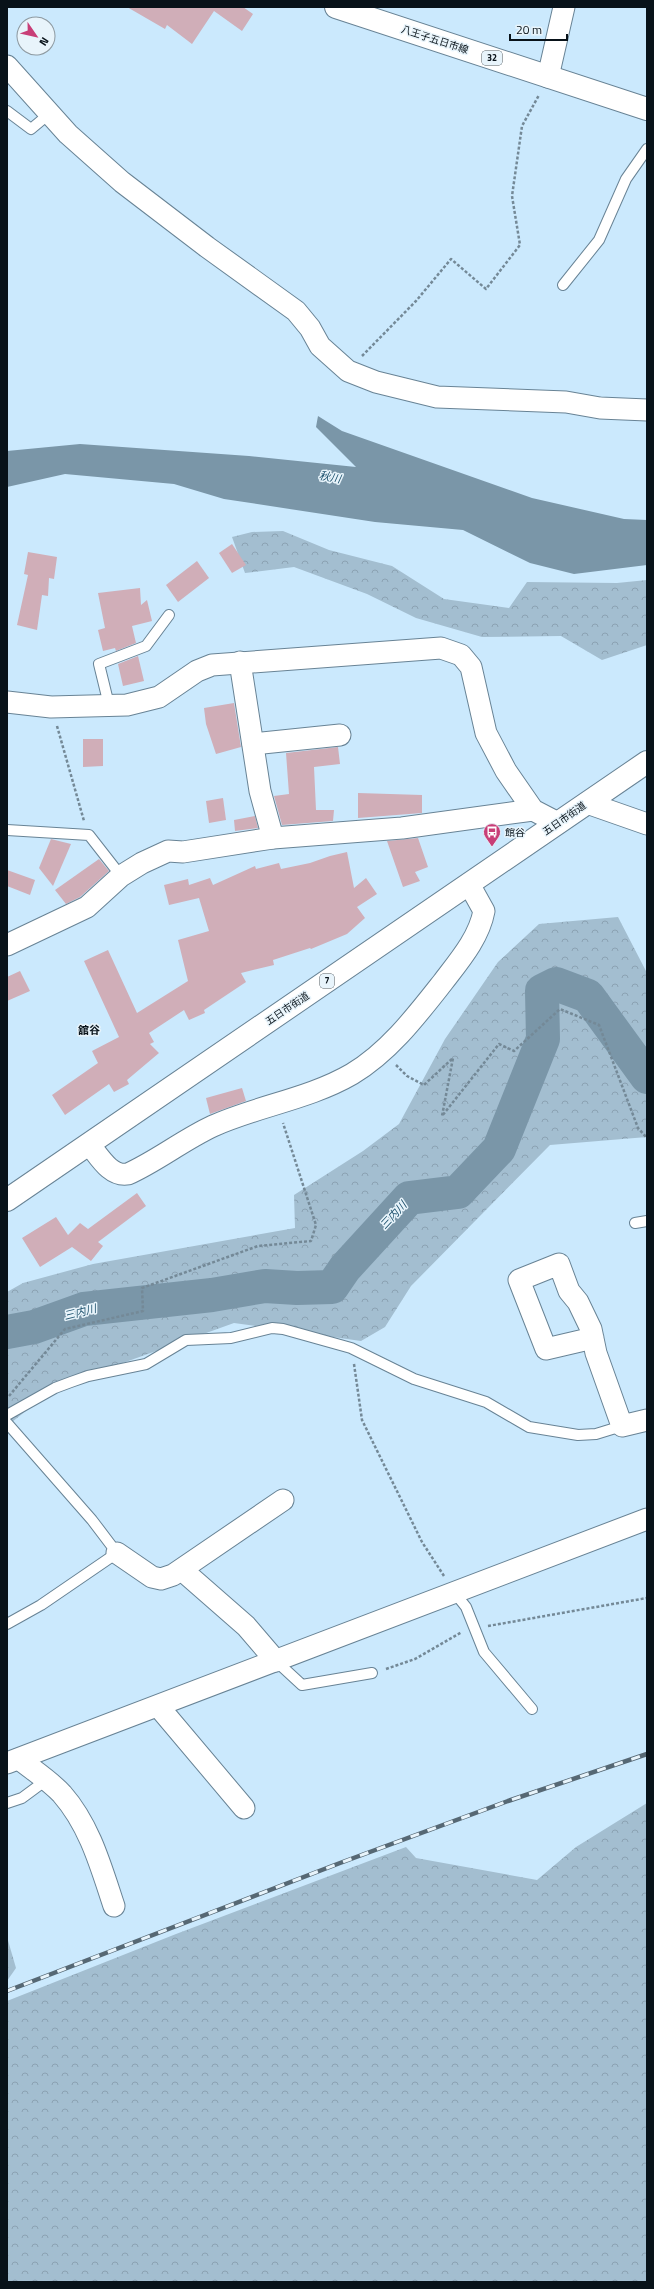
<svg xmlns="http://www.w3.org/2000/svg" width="654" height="2289" font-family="'Titillium Web','Noto Sans JP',sans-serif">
<defs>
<pattern id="forest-crowns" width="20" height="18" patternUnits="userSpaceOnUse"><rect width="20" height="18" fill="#a3bed0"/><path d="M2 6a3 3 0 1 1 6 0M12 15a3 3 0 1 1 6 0" fill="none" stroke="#8ba2b2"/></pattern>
</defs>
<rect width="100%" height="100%" fill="#cbe9fd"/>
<g fill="url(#forest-crowns)">
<polygon points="283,531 329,550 392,566 444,599 509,608 527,582 617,583 647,580 647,645 602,660 561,636 482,637 416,618 367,594 294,567 245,573 232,537 252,532"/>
<polygon points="618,917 647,973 647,1137 550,1145 411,1286 385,1327 361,1341 234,1323 56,1387 7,1426 7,1292 23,1283 93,1264 295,1228 294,1195 363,1151 399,1124 445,1039 498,962 539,924"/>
<polygon points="647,1803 647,2282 7,2282 7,2001 176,1934 406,1847 416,1858 537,1880 576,1847"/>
<polygon points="7,1937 16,1968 7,1981"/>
</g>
<polygon fill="#7a96a8" points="318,416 342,431 532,498 624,519 647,520 647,565 574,574 530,563 463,530 375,522 224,499 174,484 65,474 7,487 7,451 80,444 249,456 356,467 316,427"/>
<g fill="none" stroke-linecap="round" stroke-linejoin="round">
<polyline stroke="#7a96a8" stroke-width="34" points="7,1332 34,1327 84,1309 212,1295 265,1286 297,1288 332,1287 345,1268 409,1198 458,1192 499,1149 543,1039 542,991 556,984 588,996 647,1077"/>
</g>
<g fill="#d0aeb8">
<polygon points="127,7 243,7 253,14 242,31 214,11 192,44 167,25 165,29"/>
<polygon points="232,544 246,565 232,573 219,553"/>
<polygon points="28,552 57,557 54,579 49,578 48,596 42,595 37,630 17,625 28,575 24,574"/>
<polygon points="197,561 209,578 178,602 166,585"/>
<polygon points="140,588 141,605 147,600 152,621 132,626 136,643 116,651 115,648 103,651 98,630 105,628 98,593"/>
<polygon points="138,656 144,681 123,686 118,664"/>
<polygon points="234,703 241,747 216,754 206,724 204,708"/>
<polygon points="83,739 103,739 103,766 83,767"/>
<polygon points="338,747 340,764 314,767 316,810 334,810 333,821 282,825 274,796 289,794 286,753"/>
<polygon points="358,793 422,795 422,813 358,818"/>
<polygon points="223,798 226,820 209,823 206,801"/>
<polygon points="255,816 258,828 235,831 234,820"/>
<polygon points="418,838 428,867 415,872 420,881 403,887 387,841"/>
<polygon points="51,839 71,844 53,886 39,868"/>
<polygon points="347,852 354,888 366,878 377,894 357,907 365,918 347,934 311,949 310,948 273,960 274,965 241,973 246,982 204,1010 205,1013 189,1020 184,1010 149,1033 154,1042 150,1044 159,1053 127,1080 129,1084 114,1092 109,1084 65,1115 52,1095 98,1063 92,1051 119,1037 84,961 108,950 137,1013 188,981 178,940 209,931 199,898 169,905 164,885 188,879 189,885 210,878 213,885 255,866 256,869 279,863 281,869 310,863 330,856"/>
<polygon points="99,859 109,871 80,897 66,904 55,890"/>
<polygon points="7,870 35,880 30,895 7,886"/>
<polygon points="20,971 30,991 7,1001 7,977"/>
<polygon points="242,1088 246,1101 210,1114 206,1098"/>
<polygon points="137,1193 146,1206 98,1242 103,1246 91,1261 72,1247 40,1267 22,1238 56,1217 68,1235 80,1223 88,1229"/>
</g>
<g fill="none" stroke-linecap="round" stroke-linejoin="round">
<g stroke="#688395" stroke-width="12">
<g id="service">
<polyline points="7,111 31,129 49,114"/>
<polyline points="563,285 599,240 626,179 647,149"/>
<polyline points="109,705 99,664 146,646 169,615"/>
<polyline points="7,830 89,835 121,876"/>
<polyline points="635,1223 647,1221"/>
<polyline points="7,1415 55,1388 71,1382 88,1376 146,1364 186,1340 231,1338 272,1328 283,1329 351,1348 414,1379 486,1402 529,1427 578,1435 596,1434 622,1426"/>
<polyline points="7,1423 92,1520 117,1553 41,1605 7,1624"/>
<polyline points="454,1592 466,1607 484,1652 532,1709"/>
<polyline points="276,1661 302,1685 372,1673"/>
<polyline points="7,1803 22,1798 45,1781"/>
</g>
</g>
<g stroke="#688395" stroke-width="23">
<g id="minor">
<polyline points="7,66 68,134 122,182 207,247 296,311 310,328 320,346 348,371 376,382 437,397 566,402 600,408 647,410"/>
<polyline points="548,77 564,7"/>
<polyline points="240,662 260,791 273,838"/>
<polyline points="7,702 51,707 127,705 159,697 197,671 212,665 441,648 461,655 471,667 486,733 506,771 533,810 558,823"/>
<polyline points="253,744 340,735"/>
<polyline points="587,803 647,824"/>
<polyline points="7,945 87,907 121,876 142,863 168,851 183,852 273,838 402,828 533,810"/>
<path d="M89,1144C99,1156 110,1177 128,1174C157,1161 183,1140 213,1126C257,1106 309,1099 352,1074C389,1052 417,1015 443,982C459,961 479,938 484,911L469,884"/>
<polyline points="593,1338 546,1349 519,1280 559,1264 569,1291 578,1302 591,1329 596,1353 622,1426 647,1420"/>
<polyline points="117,1553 152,1577 161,1579 173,1575 283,1500"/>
<polyline points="182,1570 246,1626 276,1661"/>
<polyline points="158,1706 244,1808"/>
<path d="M19,1759C33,1770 50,1781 62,1794C90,1826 101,1867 114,1906"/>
<polyline points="7,1763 647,1519"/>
</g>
</g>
<g stroke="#688395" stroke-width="24">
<g id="primary">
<polyline points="336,7 647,109"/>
<polyline points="7,1200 647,762"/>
</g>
</g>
<g stroke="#748997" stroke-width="2.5" stroke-dasharray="3 2" stroke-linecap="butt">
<polyline points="362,356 416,301 451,259 486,289 520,245 512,196 522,126 539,95"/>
<polyline points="57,726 84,821"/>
<polyline points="396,1065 407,1076 424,1085 453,1058 442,1116 499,1044 514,1051 560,1009 599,1025 638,1128 647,1138"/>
<polyline points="354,1364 362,1420 422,1542 444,1576"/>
<polyline points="9,1396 65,1329 143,1311 142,1288 258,1246 311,1241 316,1225 283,1123"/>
<polyline points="488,1626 647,1598"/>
<polyline points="386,1669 415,1659 462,1632"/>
</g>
<use href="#service" stroke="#fff" stroke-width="10"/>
<use href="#minor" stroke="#fff" stroke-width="21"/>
<use href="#primary" stroke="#fff" stroke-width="22"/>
<g stroke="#566874" stroke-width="4.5">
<polyline id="rail" points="7,1991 340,1863 508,1801 647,1754"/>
</g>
<use href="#rail" stroke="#e8f4fb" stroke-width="3" stroke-dasharray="9" stroke-linecap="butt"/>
</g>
<defs>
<g id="bus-pin" transform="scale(0.9)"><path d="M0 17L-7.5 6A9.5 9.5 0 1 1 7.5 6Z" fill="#c83e77" stroke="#e8f4fb"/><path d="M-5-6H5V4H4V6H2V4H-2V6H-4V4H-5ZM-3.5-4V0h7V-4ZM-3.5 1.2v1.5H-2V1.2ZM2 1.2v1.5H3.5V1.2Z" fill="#fff"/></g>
</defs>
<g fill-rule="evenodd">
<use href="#bus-pin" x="492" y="832"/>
</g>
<g text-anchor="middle" stroke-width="3" stroke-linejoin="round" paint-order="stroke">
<g fill="#e8f4fb" stroke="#4b565d" stroke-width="1">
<rect x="482" y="51" width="20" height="14" rx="3"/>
<rect x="320" y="974" width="14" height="14" rx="3"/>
</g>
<g font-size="9" font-weight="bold" fill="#081219">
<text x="492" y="61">32</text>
<text x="327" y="984">7</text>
</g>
<g font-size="10" fill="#081219" stroke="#e8f4fb">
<text transform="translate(435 39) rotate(18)" y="4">八王子五日市線</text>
<text transform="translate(564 818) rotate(-35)" y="4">五日市街道</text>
<text transform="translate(287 1008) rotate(-34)" y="4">五日市街道</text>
</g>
<g font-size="10" fill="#081219" stroke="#e8f4fb" text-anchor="start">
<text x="505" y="836">館谷</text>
</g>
<g font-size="11" font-style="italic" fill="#1d516d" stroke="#e8f4fb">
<text transform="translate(330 477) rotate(10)" y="4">秋川</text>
<text transform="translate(393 1215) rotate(-47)" y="4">三内川</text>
<text transform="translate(80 1312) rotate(-14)" y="4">三内川</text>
</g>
<g font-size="11" font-weight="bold" fill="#081219" stroke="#e8f4fb">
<text x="89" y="1034">舘谷</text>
</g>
</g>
<rect width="654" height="2289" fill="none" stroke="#081219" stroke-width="16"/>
<g transform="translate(36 36) rotate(124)"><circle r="19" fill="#e8f4fb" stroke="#8e9aa1"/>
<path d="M0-3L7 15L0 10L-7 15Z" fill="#c83e77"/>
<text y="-6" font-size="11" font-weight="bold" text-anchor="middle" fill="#081219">N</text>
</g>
<path d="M510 34v6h57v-6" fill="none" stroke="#081219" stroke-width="2"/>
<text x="516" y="34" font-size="12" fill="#081219" stroke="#e8f4fb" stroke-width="3" paint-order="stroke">20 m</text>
</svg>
